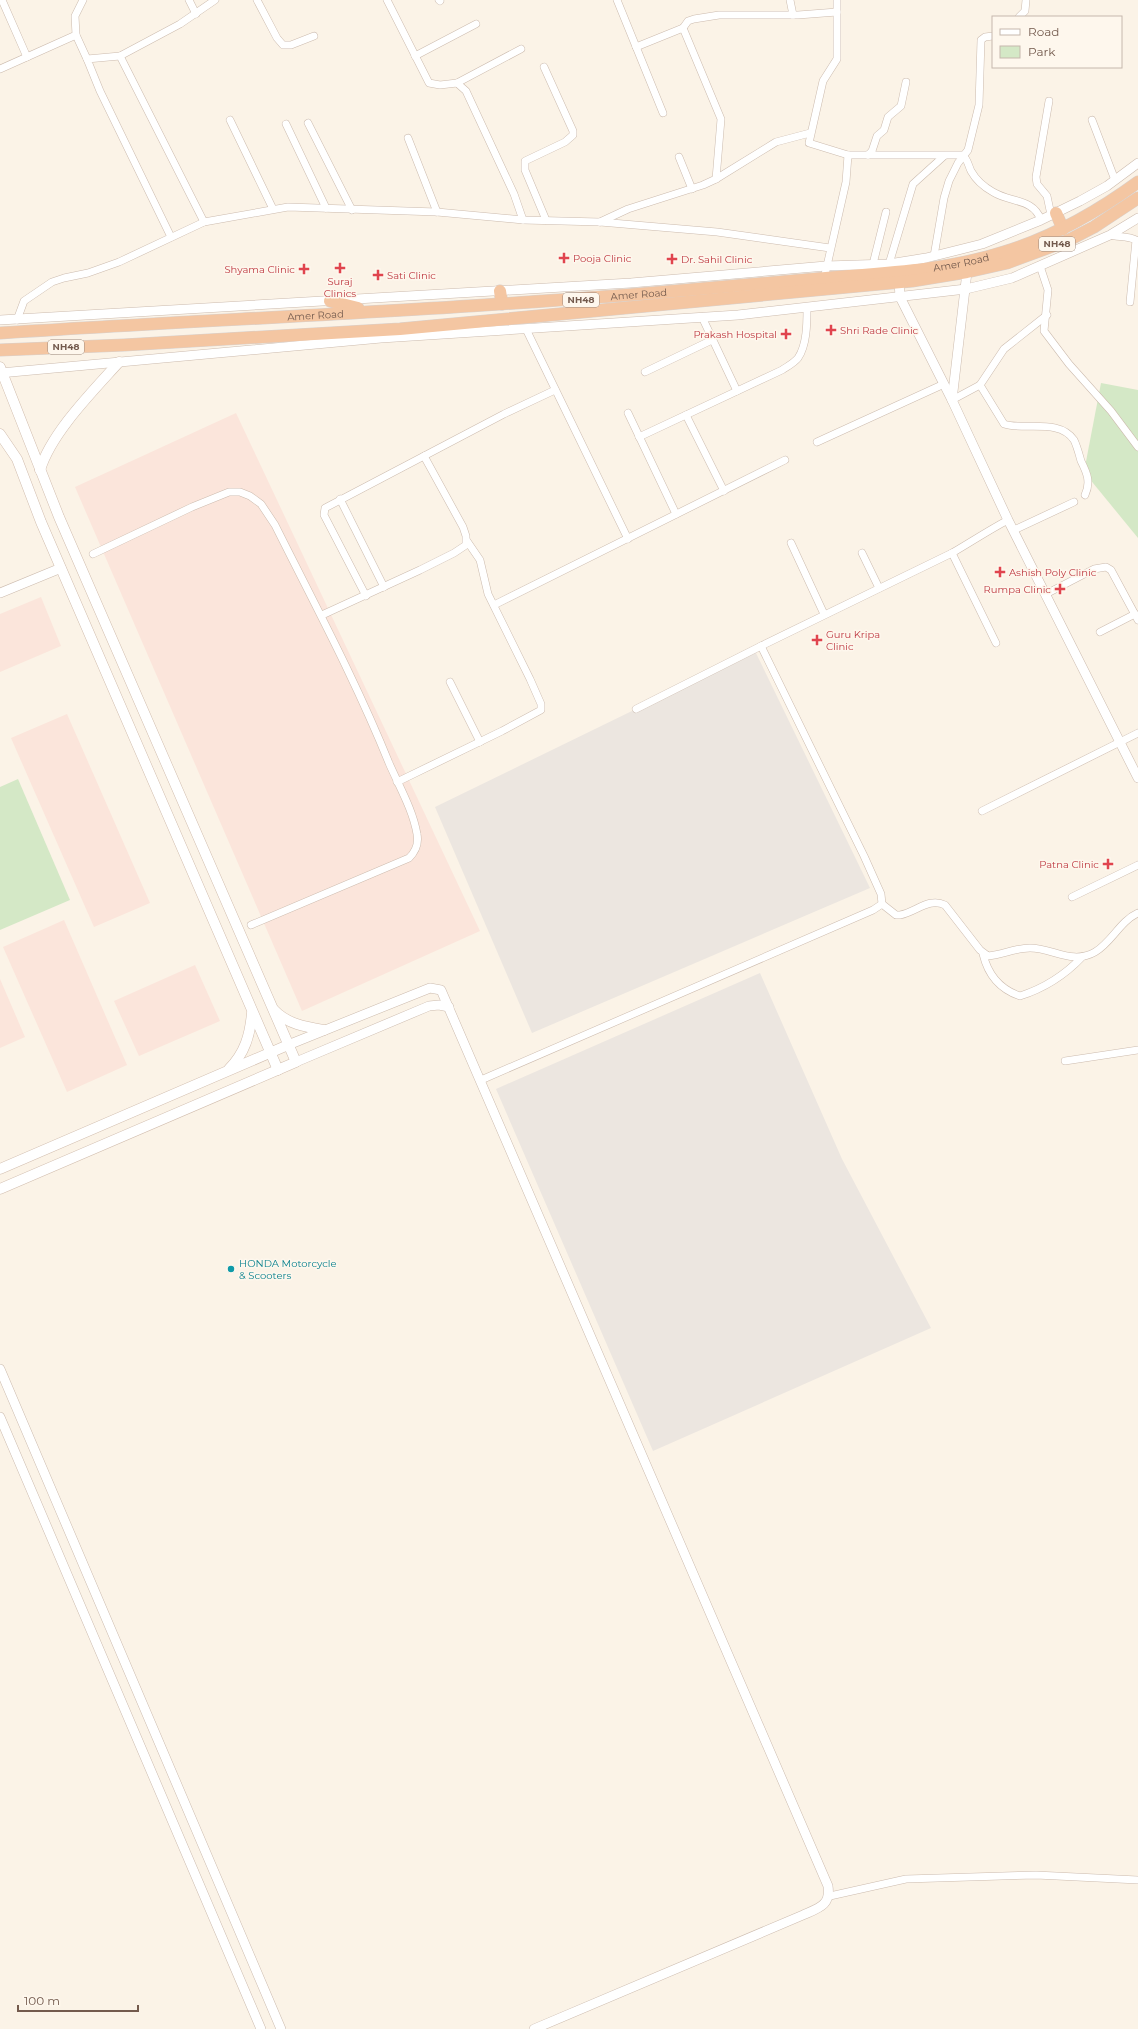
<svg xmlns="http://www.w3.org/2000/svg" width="1138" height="2029" font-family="Montserrat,sans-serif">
<rect width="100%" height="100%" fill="#fbf3e7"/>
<g fill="#fbe5db">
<polygon points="236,413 480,931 302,1011 75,487"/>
<polygon points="41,597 61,646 0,672 0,614"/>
<polygon points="67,714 150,903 94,927 11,738"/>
<polygon points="64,920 127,1065 67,1092 3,947"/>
<polygon points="195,965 220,1021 139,1056 114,1001"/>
<polygon points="0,979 25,1037 0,1048"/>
</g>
<g fill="#ece6e0">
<polygon points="755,651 870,888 532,1033 435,807"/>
<polygon points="760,973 842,1159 931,1328 653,1451 496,1089"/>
</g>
<g fill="#d4e8c6">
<polygon points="1101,383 1138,390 1138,538 1084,472"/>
<polygon points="18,779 70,900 0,930 0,787"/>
</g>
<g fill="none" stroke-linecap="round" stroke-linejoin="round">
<g stroke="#ccbbae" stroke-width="8">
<g id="minor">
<polyline points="2,0 27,57"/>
<polyline points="189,0 196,14"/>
<polyline points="257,0 277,38 283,45 291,45 314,36"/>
<polyline points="387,0 429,83 440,85 457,83 466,91 514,194 523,220"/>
<polyline points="439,0 440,1"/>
<polyline points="617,0 663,113"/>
<polyline points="790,0 793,15"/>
<path d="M837,0V59L823,81L809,143L848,155H962C968,159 968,165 971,171C976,180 984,187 993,192C1011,203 1033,198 1041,220"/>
<polyline points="1019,17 1025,11 1026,0"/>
<polyline points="683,28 688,21 694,19 719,15 798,15 837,12"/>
<polyline points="76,35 87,59"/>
<polyline points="636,47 683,28 721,119 716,179"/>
<polyline points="120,56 87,59 100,91 171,237"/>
<polyline points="415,56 476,24"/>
<polyline points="544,67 573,131 573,135 565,142 525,161 525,170 546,220"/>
<polyline points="0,69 76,35 75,16 83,0"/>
<polyline points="457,83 521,49"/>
<polyline points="1049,101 1036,177 1037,184 1047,196 1051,215"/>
<polyline points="230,120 273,209"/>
<polyline points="1092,120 1115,180"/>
<polyline points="308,123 352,210"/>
<polyline points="286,124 326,208"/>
<polyline points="408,138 437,212"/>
<polyline points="868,155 872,151 877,136 884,130 888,117 901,106 906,82"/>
<polyline points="679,157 692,189"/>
<polyline points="204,222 120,56 180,24 215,0"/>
<polyline points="600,222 628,209 703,185 716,179 776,142 810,133"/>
<path d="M1110,235C1118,237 1129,236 1136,240L1130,302"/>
<polyline points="934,256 944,198 949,181 958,163 968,150 979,105 981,40 985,37 993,36"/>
<polyline points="873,264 886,212"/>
<polyline points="889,264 913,184 944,156"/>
<polyline points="1040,266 1048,290 1044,331 1069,364 1111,411 1138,447"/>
<polyline points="824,279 846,182 848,155"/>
<polyline points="702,317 737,391"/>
<polyline points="17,320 24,301 52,282 64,278 88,273 119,262 204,222 288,207 437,212 523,220 600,222 717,232 830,248"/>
<polyline points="526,329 628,539"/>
<polyline points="645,372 712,340"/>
<path d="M980,385L1004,424C1025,431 1059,418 1074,440C1077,446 1079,454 1081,461C1087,473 1091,482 1085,495"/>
<polyline points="952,400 980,385 1004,349 1047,315"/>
<polyline points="628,413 676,514"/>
<polyline points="686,415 724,491"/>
<path d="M639,437L782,370C788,366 794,363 798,358C807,345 807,323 807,308"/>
<polyline points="817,442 944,384"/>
<polyline points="340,499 384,587"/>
<polyline points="1014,530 1074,502"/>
<polyline points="791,543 824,614"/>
<polyline points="862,553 879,588"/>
<polyline points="952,553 996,643"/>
<path d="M93,554L192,507L229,492H240L250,496L261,504L275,525C315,605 356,681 389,763C399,786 413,810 417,834C419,844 416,851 409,858L251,925"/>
<polyline points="1046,594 1094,569 1106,567 1111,570 1138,620"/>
<polyline points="366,596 324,515 325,508 504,414 555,390"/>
<polyline points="494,605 785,460"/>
<polyline points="322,615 420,570 454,553 466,545 466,536 463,527 424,456"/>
<polyline points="1100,632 1135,614"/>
<polyline points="450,682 480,742"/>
<path d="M636,709L761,646L952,553C971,542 989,530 1008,520"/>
<polyline points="397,782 502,731 541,710 541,704 530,679 488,594 480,560 467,541"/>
<polyline points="982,811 1138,733"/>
<polyline points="1072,897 1138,865"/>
<path d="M882,904L896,915H900C916,912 929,897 945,905L980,950L988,956C1002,955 1015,948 1030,948C1053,948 1072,965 1095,952C1112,942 1120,921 1138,913"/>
<path d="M983,954C988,975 999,989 1020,996C1045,988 1064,976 1082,957"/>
<polyline points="1065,1061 1138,1050"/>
<polyline points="481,1080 873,910 882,904 881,894 864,856 761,646"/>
<polyline points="830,1896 906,1879 1036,1875 1138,1880"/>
</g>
</g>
<g stroke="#ccbbae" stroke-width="10">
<g id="tertiary">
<polyline points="967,272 952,400 1008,520 1138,778"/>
<polyline points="899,282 900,297 952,400"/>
<polyline points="0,320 631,283 826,266 889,264 926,258 982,244 1041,220 1080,201 1107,186 1138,163"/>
<polyline points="0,373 381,338 738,315 966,289 1012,278 1110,235 1138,218"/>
<polyline points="0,593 61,568"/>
<path d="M288,1045L430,988L441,990L828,1886C831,1905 819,1908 803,1915L534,2029"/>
<polyline points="296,1062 429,1006 439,1005 449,1007"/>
<polyline points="0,1369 281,2029"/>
<polyline points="0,1417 261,2029"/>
</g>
</g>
<g stroke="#d1bdae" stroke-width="11">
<g id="secondary">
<polyline points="0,367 59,517 296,1062 0,1189"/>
<polyline points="0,434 17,459 41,522 278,1070"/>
<path d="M40,470C51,433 93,391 119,362"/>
<path d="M274,1010C287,1024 306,1027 324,1030"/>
<path d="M229,1069C245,1053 250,1035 252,1013"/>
<polyline points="0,1169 288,1045"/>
</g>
</g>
<g stroke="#d8d1cd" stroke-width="13">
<g id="trunk">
<polyline points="1056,213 1063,229"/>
<polyline points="500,291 502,304"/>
<polyline points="330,301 358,308"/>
<path id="s1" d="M0,333C237,318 474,309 710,288C756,284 803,280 849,276C901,272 954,268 1004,252C1053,237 1097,212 1138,182"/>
<polyline points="0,350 124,345 400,329 912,281 967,272 1007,263 1069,240 1094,227 1138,198"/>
</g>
</g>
<use href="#minor" stroke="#fff" stroke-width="7"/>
<use href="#tertiary" stroke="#fff" stroke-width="9"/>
<use href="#secondary" stroke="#fff" stroke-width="10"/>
<use href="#trunk" stroke="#f4c6a2" stroke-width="12"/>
</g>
<g fill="#e0444e" stroke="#fef7ed" stroke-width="1.5">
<path d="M562 252h4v4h4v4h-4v4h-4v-4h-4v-4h4z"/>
<path d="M670 253h4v4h4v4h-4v4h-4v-4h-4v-4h4z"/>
<path d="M338 262h4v4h4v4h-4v4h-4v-4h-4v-4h4z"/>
<path d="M302 263h4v4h4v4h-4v4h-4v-4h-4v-4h4z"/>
<path d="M376 269h4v4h4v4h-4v4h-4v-4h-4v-4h4z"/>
<path d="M829 324h4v4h4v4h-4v4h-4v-4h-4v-4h4z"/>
<path d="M784 328h4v4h4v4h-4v4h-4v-4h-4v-4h4z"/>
<path d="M998 566h4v4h4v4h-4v4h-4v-4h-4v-4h4z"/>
<path d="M1058 583h4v4h4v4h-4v4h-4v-4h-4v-4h4z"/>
<path d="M815 634h4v4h4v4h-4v4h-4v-4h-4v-4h4z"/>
<path d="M1106 858h4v4h4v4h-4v4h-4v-4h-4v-4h4z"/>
</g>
<circle fill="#0f9aa8" stroke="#fef7ed" stroke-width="1.5" cx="231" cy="1269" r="4"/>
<g text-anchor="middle" stroke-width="3" stroke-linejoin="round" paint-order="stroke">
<g fill="#fef7ed" stroke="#9d897d" stroke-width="1">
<rect x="1039" y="237" width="36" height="14" rx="3"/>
<rect x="563" y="293" width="36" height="14" rx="3"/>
<rect x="48" y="340" width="36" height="14" rx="3"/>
</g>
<g font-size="9" font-weight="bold" fill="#735a4d">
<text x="1057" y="247">NH48</text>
<text x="581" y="303">NH48</text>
<text x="66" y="350">NH48</text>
</g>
<g font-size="10" fill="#be3a42" stroke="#fef7ed" text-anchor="start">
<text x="573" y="262">Pooja Clinic</text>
<text x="681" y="263">Dr. Sahil Clinic</text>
<text x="295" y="273" text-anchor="end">Shyama Clinic</text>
<text x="387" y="279">Sati Clinic</text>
<text x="340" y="285" text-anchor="middle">Suraj<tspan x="340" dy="12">Clinics</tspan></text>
<text x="840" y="334">Shri Rade Clinic</text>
<text x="777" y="338" text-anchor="end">Prakash Hospital</text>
<text x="1009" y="576">Ashish Poly Clinic</text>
<text x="1051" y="593" text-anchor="end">Rumpa Clinic</text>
<text x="826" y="638">Guru Kripa<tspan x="826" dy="12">Clinic</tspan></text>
<text x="1099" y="868" text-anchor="end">Patna Clinic</text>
</g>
<g font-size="10" fill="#735a4d" stroke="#fef7ed">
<text dy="4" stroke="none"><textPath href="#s1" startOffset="964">Amer Road</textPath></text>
<text dy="4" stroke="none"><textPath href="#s1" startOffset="640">Amer Road</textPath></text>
<text dy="4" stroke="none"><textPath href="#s1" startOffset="316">Amer Road</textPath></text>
</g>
<g font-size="10" fill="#0d838f" stroke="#fef7ed" text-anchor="start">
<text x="239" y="1267">HONDA Motorcycle<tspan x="239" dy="12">&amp; Scooters</tspan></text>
</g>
</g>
<rect x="992" y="16" width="130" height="52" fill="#fef7ed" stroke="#c6b8ad"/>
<rect x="1000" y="29" width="20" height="6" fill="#ffffff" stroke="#c6b8ad"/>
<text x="1028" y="36" font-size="12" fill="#735a4d">Road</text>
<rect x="1000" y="46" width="20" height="12" fill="#d4e8c6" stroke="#c6b8ad"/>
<text x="1028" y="56" font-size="12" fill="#735a4d">Park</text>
<path d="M18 2005v6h120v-6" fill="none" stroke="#735a4d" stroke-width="2"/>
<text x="24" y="2005" font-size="12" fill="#735a4d" stroke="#fef7ed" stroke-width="3" paint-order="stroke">100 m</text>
</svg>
